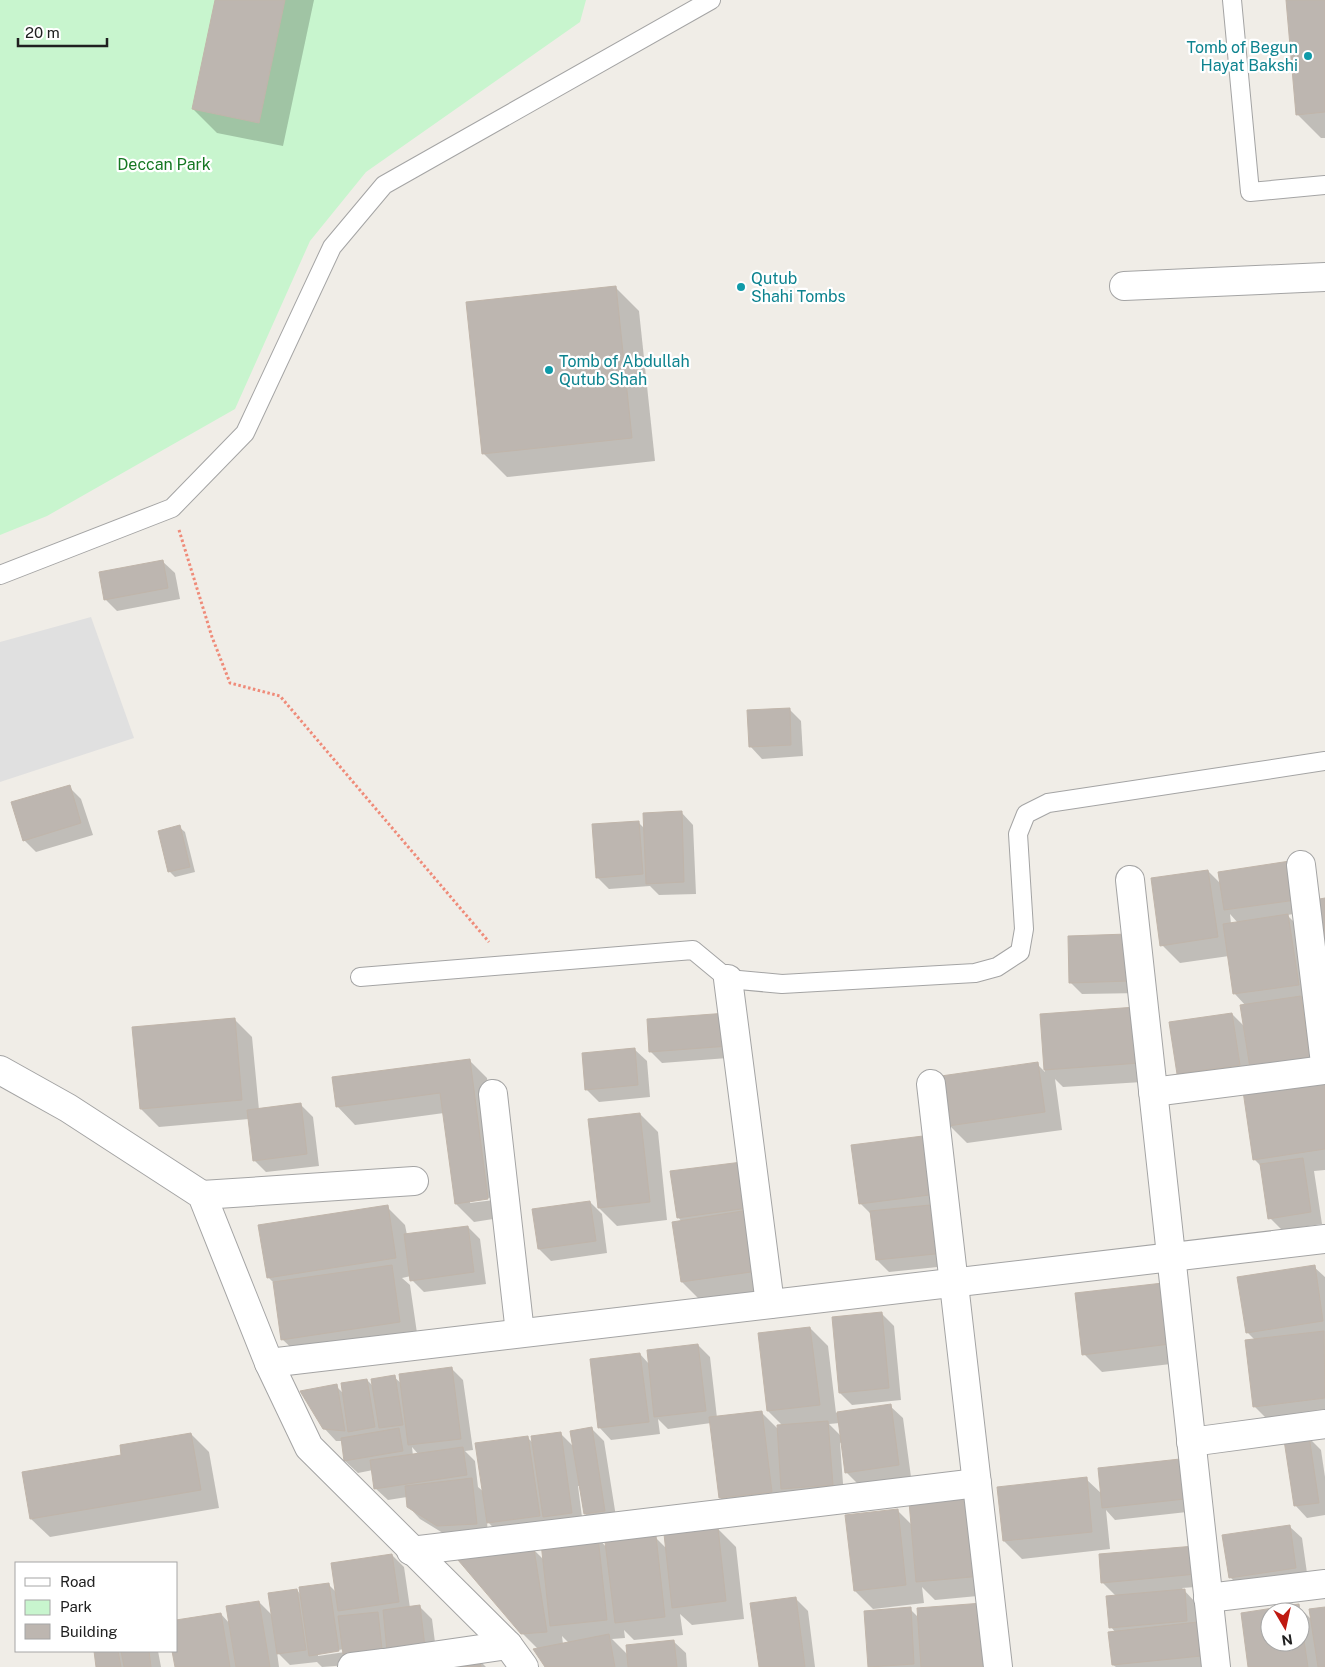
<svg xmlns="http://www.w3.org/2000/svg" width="1325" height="1667" font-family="'Public Sans',sans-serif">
<rect width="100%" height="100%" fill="#f0ede7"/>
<polygon fill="#c8f5ce" points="0,0 586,0 580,22 366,172 310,241 235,409 47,516 0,535"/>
<polygon fill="#e0e0e0" points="91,617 134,738 0,782 0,642"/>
<g fill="#0003" fill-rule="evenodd">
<polygon points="216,0 314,0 283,146 217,133 193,109"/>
<polygon points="1287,0 1325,0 1325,138 1321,138 1297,114"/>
<polygon points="615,287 639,311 655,461 507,477 483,453"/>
<polygon points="162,561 175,573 180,599 117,611 105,599"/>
<polygon points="789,709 801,721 803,756 762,759 750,746"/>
<polygon points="69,787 81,799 93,835 36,852 24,840"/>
<polygon points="681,812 693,825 696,894 659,895 650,886 609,889 597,877 638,822 645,829"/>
<polygon points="179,827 185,832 195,872 175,877 169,871"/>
<path d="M1290,862L1307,912L1287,915L1306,934L1321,1071L1190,1085L1178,1073L1232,1014L1245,1027L1246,1006L1235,994L1229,956L1180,963L1162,945L1208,871L1222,885ZM1230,914L1238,923L1231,924Z"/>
<polygon points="1128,936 1141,993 1082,994 1070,982"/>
<polygon points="1136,1009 1158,1081 1063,1087 1055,1079 1062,1130 967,1143 949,1125 1037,1064 1045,1072 1041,1015"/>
<polygon points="726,1014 741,1057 662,1063 650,1051"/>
<polygon points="234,1019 252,1037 259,1110 301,1105 313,1117 319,1166 266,1172 254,1160 249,1119 159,1127 141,1109"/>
<polygon points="634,1049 647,1061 650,1097 599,1102 587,1090"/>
<path d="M469,1060L487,1078L506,1217L474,1222L456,1204L444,1113L355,1125L337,1106ZM494,1197V1200L470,1203V1201Z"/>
<polygon points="1325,1080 1325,1170 1314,1171 1322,1224 1282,1230 1270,1218 1262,1167 1254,1159"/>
<polygon points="640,1114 658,1132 667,1220 617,1226 599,1208"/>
<polygon points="930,1136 957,1265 889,1272 877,1260 872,1215 860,1203"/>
<polygon points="742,1163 775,1289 700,1300 682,1282 682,1222 678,1217"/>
<polygon points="590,1202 602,1214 607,1253 551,1261 539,1249 533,1210"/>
<polygon points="387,1207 405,1225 407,1235 468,1227 480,1239 486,1284 424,1292 412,1280 411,1276 402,1278 410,1285 418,1340 301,1357 282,1339 275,1284 268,1277"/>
<polygon points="1314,1267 1325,1277 1325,1418 1272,1424 1254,1406 1255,1340 1247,1332"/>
<polygon points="1163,1284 1188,1362 1102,1372 1084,1354"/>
<polygon points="882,1314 894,1326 901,1400 852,1405 840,1393"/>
<path d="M810,1328L828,1346L836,1413L890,1406L903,1418L911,1477L858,1484L846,1472L842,1442L840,1443L844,1497L739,1516L720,1498L711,1423L668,1429L658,1419L660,1434L611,1440L599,1427L640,1354L649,1364L698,1345L710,1357L717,1418L761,1412L778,1429L783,1426L768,1411L759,1334ZM840,1423L841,1436L829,1424Z"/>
<path d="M451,1368L463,1380L473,1450L465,1451L475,1461L478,1487L484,1492L527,1437L533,1443L560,1433L574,1447L592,1429L604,1441L617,1523L597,1526L585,1514L580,1486H578L583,1525L506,1541L487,1521L488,1536L451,1538L420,1519L408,1506L407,1497L388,1500L375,1488L373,1470L358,1473L345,1461L342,1441H336L324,1428L336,1386L343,1393L367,1380L374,1387L394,1377L402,1384ZM412,1447L419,1455L413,1456Z"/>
<polygon points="191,1434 209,1452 219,1508 50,1537 31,1519 123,1456"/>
<polygon points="1309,1438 1321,1450 1325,1477 1325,1515 1307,1518 1295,1505"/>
<polygon points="1179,1460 1196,1511 1115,1520 1106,1510 1110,1549 1022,1559 1004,1541 1086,1479 1102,1494"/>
<polygon points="897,1510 912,1525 999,1594 935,1600 922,1587 924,1603 873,1609 855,1591"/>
<polygon points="1289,1526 1302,1538 1308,1580 1242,1589 1230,1577"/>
<path d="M718,1529L736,1547L744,1619L692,1625L680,1614L683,1635L634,1640L624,1630L625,1638L612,1639L628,1655L673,1641L686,1653L687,1667H546L538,1649L522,1633L534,1550L545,1561L598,1538L607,1548L656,1538L667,1549ZM562,1636L569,1643L563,1644Z"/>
<path d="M392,1555L404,1567L410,1608L420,1607L432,1619L437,1658L322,1667L317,1662L290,1665L277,1652L279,1667H176L174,1651L221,1614L230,1624L259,1602L273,1616L297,1590L301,1595L328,1584L336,1592ZM345,1649V1652L318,1656V1653Z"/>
<polygon points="1206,1560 1209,1586 1182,1588 1196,1603 1213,1667 1116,1667 1113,1665 1116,1633 1111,1627 1117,1597 1102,1582"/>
<polygon points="796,1599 808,1611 815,1667 760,1667"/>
<path d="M1298,1606L1312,1620L1325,1608V1667H1250L1242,1614ZM1270,1612H1300V1642H1270Z"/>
<polygon points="910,1609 919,1618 1004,1667 869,1667"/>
<polygon points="95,1651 158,1651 161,1667 98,1667"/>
<polygon points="478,1659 486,1667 439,1667"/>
</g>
<g fill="#bdb6b0" stroke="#c0b5aa">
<polygon points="215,0 285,0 259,123 192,109"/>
<polygon points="1286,0 1325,0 1325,112 1296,115"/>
<polygon points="616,286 632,438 482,454 466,302"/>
<polygon points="163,560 168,588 104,600 99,572"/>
<polygon points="790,708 791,745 749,747 747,710"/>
<polygon points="70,785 81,823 23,841 11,802"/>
<polygon points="682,811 684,882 646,884 643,813"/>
<polygon points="639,821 643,874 596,878 592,824"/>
<polygon points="180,825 190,867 168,872 158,831"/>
<polygon points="1290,861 1296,900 1224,910 1218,872"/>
<polygon points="1208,870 1218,937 1160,946 1151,878"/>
<polygon points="1325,898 1325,947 1321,947 1314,900"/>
<polygon points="1288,914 1299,985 1233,994 1223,924"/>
<polygon points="1128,934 1129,981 1069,983 1068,936"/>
<polygon points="1301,996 1310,1059 1250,1068 1240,1005"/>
<polygon points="1136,1007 1140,1063 1044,1070 1040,1014"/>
<polygon points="727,1013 729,1046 649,1052 647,1019"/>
<polygon points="1232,1013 1240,1065 1177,1074 1169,1022"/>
<polygon points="235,1018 242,1100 140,1109 132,1027"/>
<polygon points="635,1048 638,1085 585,1090 582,1053"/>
<polygon points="470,1059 488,1199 455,1204 440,1093 336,1107 332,1077"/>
<polygon points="1038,1062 1045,1112 948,1126 941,1076"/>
<polygon points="1325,1079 1325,1149 1253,1160 1243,1091"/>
<polygon points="301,1103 307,1154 253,1161 247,1110"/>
<polygon points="640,1113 650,1202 598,1208 588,1119"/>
<polygon points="931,1135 937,1194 859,1204 851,1145"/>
<polygon points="1303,1158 1311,1212 1268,1219 1260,1164"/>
<polygon points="742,1162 748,1208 677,1218 670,1171"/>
<polygon points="590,1201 596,1241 538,1249 532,1209"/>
<polygon points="940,1204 945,1253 876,1260 870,1211"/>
<polygon points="388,1205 396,1258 267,1278 258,1225"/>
<polygon points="749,1210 758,1271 681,1282 672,1222"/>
<polygon points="468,1226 474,1272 410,1281 404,1234"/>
<polygon points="392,1265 400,1322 281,1340 273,1282"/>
<polygon points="1315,1265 1323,1321 1246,1333 1237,1277"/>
<polygon points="1163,1283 1170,1344 1082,1355 1075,1293"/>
<polygon points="882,1312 889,1388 839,1393 832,1317"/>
<polygon points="810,1327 820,1405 767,1411 758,1333"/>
<polygon points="1324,1331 1325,1398 1253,1407 1245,1340"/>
<polygon points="698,1344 706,1411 654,1417 647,1350"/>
<polygon points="640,1353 649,1422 598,1428 590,1359"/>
<polygon points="452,1367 461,1439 408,1445 399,1374"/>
<polygon points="395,1375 403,1425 379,1428 371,1379"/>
<polygon points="367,1379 375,1427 348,1432 341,1383"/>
<polygon points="337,1384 345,1431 323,1429 300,1391"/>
<polygon points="891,1404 899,1465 845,1473 837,1412"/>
<polygon points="762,1411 772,1492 719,1498 709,1417"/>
<polygon points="828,1421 833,1485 781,1489 777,1425"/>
<polygon points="592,1427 605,1511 584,1514 570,1431"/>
<polygon points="399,1428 403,1451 344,1461 341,1438"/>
<polygon points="561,1432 572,1513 543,1517 531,1436"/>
<polygon points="191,1433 201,1490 30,1519 22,1472 121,1455 120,1445"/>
<polygon points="528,1436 540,1516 487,1523 475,1443"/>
<polygon points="1309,1436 1319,1503 1294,1506 1284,1440"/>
<polygon points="463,1447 467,1475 374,1489 370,1460"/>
<polygon points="1180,1459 1185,1499 1102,1508 1098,1468"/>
<polygon points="1087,1477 1092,1532 1003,1541 997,1487"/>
<polygon points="472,1478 477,1524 437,1526 407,1507 405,1486"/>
<polygon points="975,1496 982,1576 916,1582 909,1502"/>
<polygon points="898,1509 906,1585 854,1591 845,1515"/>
<polygon points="1290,1525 1296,1568 1229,1578 1222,1535"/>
<polygon points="718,1528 726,1601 672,1608 664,1534"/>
<polygon points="656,1536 665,1617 615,1623 605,1542"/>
<polygon points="598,1537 607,1620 550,1626 541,1543"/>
<polygon points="1195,1546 1197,1574 1101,1583 1099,1554"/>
<polygon points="534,1549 547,1632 521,1634 458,1560"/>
<polygon points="392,1554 399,1602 338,1611 331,1563"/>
<polygon points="329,1583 339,1651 309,1656 299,1587"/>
<polygon points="297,1589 306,1650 277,1654 268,1593"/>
<polygon points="1185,1589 1187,1621 1109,1628 1106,1596"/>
<polygon points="796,1597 805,1667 759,1667 750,1603"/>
<polygon points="259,1601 270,1667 236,1667 226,1606"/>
<polygon points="983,1603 988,1667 921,1667 917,1608"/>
<polygon points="1299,1604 1300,1612 1270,1612 1270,1642 1300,1642 1300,1614 1308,1667 1248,1667 1241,1613"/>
<polygon points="420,1605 425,1647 387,1651 383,1610"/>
<polygon points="911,1607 914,1664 868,1667 864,1611"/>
<polygon points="1325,1607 1325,1667 1318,1667 1309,1609"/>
<polygon points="378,1612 382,1649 343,1654 338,1616"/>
<polygon points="221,1613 230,1667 175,1667 172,1651 176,1651 176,1620"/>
<polygon points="1198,1622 1201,1656 1112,1665 1108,1632"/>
<polygon points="609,1634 615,1667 545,1667 533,1649"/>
<polygon points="674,1640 677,1667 628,1667 626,1645"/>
<polygon points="94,1651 118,1651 121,1667 96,1667"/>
<polygon points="121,1651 149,1651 151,1667 124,1667"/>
<polygon points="479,1658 481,1667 433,1667"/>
</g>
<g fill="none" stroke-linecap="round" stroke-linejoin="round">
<g stroke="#a4a4a4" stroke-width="20">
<g id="lane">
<polyline points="1232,0 1250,192 1325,185"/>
<polyline points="0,575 172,508 245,433 332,247 384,185 711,0"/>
<polyline points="360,977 693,950 728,979 782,984 975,973 997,967 1020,952 1024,929 1018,834 1026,814 1048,803 1325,761"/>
</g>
</g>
<g stroke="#a4a4a4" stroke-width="30">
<g id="street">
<polyline points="1124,286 1325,277"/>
<polyline points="1301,865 1325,1063"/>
<polyline points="1130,880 1216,1667"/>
<polyline points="728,979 770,1304"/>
<polyline points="0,1070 68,1108 202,1195 269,1363 309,1447 508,1645 524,1667"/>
<polyline points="931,1084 998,1667"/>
<polyline points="1153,1092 1325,1070"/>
<polyline points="493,1094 520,1333"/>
<polyline points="202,1195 414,1181"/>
<polyline points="269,1363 1325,1239"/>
<polyline points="1191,1442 1325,1424"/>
<polyline points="411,1551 977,1483"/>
<polyline points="1208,1598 1325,1584"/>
<polyline points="352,1667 384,1663"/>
<polyline points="384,1667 384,1663 508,1645"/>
</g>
</g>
<polyline stroke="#ef8b79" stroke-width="3" stroke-dasharray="2.5 2.5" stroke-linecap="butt" points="179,530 212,637 230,683 280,696 489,942"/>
<use href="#lane" stroke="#fff" stroke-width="18"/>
<use href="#street" stroke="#fff" stroke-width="28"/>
</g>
<g fill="#0f9aa8" stroke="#fff" stroke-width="2">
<circle cx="1308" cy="56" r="5"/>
<circle cx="741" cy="287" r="5"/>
<circle cx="549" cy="370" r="5"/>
</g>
<g text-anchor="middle" stroke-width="4.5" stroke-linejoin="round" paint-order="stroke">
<g font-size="16" fill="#0d838f" stroke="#fff" text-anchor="start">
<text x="1298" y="53" text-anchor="end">Tomb of Begun<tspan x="1298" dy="18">Hayat Bakshi</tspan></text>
<text x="751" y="284">Qutub<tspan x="751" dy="18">Shahi Tombs</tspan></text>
<text x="559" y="367">Tomb of Abdullah<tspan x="559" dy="18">Qutub Shah</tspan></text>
</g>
<g font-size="16" fill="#157722" stroke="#fff">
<text x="164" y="170">Deccan Park</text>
</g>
</g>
<rect x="15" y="1562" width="162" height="90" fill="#ffffff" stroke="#a6a6a6"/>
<rect x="25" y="1578" width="25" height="8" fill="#ffffff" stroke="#a6a6a6"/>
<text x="60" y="1587" font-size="15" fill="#202020">Road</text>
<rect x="25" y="1600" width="25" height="15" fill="#c8f5ce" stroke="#a6a6a6"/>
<text x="60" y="1612" font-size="15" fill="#202020">Park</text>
<rect x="25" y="1624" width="25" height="15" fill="#bdb6b0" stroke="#a6a6a6"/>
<text x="60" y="1637" font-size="15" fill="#202020">Building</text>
<g transform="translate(1285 1627) rotate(171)"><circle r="24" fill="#ffffff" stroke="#a6a6a6"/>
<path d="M0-4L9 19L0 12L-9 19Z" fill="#bf1911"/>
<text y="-8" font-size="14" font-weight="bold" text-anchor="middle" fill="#202020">N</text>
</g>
<path d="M18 38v8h89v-8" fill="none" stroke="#202020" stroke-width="2.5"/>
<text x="25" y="38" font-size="15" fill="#202020" stroke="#ffffff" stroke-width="4" paint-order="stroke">20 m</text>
</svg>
